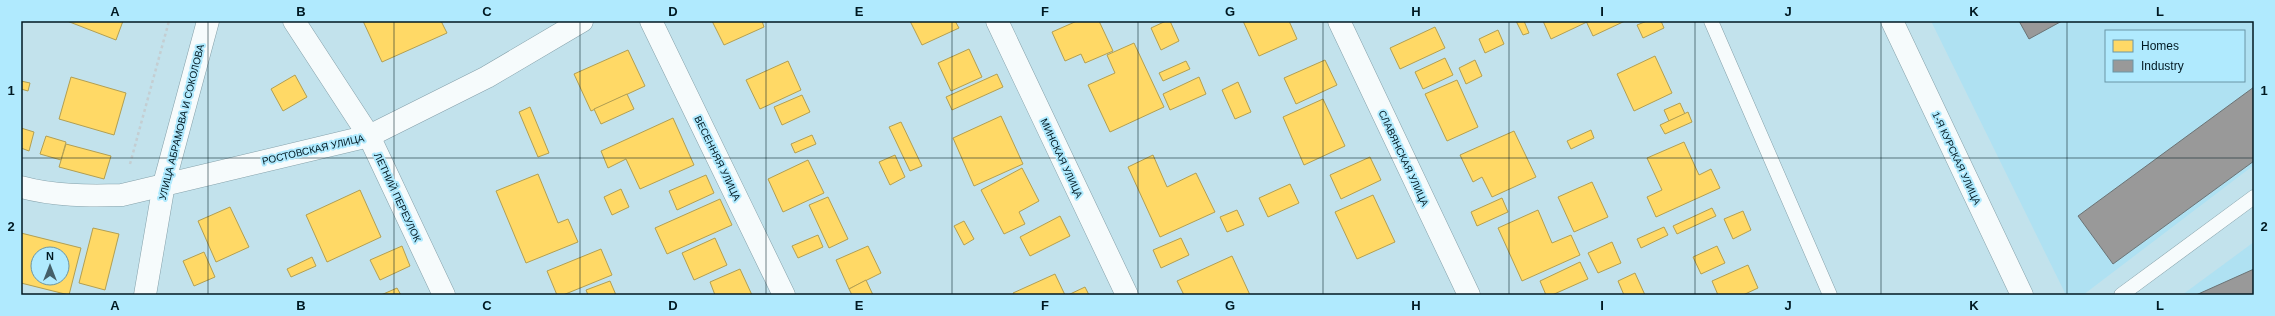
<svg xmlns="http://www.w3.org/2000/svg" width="2275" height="316" font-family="Helvetica,sans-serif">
<rect width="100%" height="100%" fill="#c2e2ec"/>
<g fill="#afe1f2" fill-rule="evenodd">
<path d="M1931,21H2254V165L2083,295H2066ZM2106,31H2244V81H2106Z"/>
<polygon points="2254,242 2254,295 2182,295"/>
</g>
<g fill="#ffd966" stroke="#b29f52" fill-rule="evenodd">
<polygon points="67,21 123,21 116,40"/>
<polygon points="363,21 441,21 447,33 382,62"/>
<polygon points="712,21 762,21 764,27 724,45"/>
<polygon points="910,21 955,21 959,28 922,45"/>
<polygon points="1077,21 1099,21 1113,51 1085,63 1081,54 1065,61 1052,32"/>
<polygon points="1166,21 1170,21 1179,41 1161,50 1151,28"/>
<polygon points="1243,21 1289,21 1297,39 1259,56"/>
<polygon points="1516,21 1524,21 1529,33 1523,35"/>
<polygon points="1543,21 1586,21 1587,22 1551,39"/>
<polygon points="1586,21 1625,21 1593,36"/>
<polygon points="1647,21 1661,21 1664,28 1643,38 1637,25"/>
<polygon points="1435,27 1445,48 1400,69 1390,48"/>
<polygon points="1498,30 1504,44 1485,53 1479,39"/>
<polygon points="1134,43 1164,107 1110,132 1088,85 1115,73 1107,55"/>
<polygon points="969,49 982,77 951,91 938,63"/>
<polygon points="628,50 645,86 591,111 574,74"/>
<polygon points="1655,56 1672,93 1634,111 1617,74"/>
<polygon points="1445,58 1453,75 1423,89 1415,72"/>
<polygon points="1325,60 1337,85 1296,104 1284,78"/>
<polygon points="1475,60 1482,76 1466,84 1459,68"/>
<polygon points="788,61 801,90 760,109 746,80"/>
<polygon points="1186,61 1190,69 1163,81 1159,73"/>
<polygon points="997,74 1003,87 952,110 946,97"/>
<polygon points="295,75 307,97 283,111 271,89"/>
<polygon points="71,77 126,93 114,135 59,119"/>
<polygon points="1199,77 1206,94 1170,110 1163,94"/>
<polygon points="1457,80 1478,127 1447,141 1425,94"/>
<polygon points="21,81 30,83 28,91 21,89"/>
<polygon points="1238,82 1251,112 1235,119 1222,90"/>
<polygon points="627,94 634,109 601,124 594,109"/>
<polygon points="802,95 810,112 782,125 774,107"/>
<polygon points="1323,99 1345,146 1304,165 1283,117"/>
<polygon points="1680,103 1685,114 1669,121 1664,110"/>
<polygon points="530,107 549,153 538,157 519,112"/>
<polygon points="1688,112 1692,122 1665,134 1660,125"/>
<polygon points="1001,116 1023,164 974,186 953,138"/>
<polygon points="673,118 694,165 640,189 626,159 608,168 601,151"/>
<polygon points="901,122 922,166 910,171 889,127"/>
<polygon points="21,128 34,132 29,151 21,148"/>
<polygon points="1591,130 1594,138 1571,149 1567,141"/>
<polygon points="1514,131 1536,177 1492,197 1482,177 1473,182 1460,155"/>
<polygon points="812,135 816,144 795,153 791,144"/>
<polygon points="46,136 66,142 61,160 40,154"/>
<polygon points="1684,142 1699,175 1711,169 1720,188 1656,217 1647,197 1662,190 1647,158"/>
<polygon points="66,144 111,156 104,179 59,167"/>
<polygon points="895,155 905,177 890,185 879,162"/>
<polygon points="1153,155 1167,187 1196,173 1215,212 1160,237 1128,167"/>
<polygon points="1370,157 1381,180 1341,199 1330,175"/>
<polygon points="808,160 824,193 783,212 768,179"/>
<polygon points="1022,168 1039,201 1019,212 1025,224 1004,234 981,190"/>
<polygon points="538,174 558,223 568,219 578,242 526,263 496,191"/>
<polygon points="706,175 714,193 677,210 669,191"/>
<polygon points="1592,182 1608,217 1574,232 1558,197"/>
<polygon points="1290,184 1299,203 1268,217 1259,198"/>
<polygon points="621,189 629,207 612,215 604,197"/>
<polygon points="360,190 381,237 327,262 306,215"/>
<polygon points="1373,195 1395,242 1357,259 1335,212"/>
<polygon points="828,197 848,239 829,248 809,205"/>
<polygon points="1502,198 1508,212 1477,226 1471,212"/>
<polygon points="720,199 732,225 667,254 655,228"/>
<polygon points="230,207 249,247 216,262 198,221"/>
<polygon points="1712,208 1716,216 1677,234 1673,226"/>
<polygon points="1237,210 1244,225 1227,232 1220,217"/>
<polygon points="1538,210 1552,243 1571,235 1580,255 1522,281 1498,228"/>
<polygon points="1743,211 1751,230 1733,239 1724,219"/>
<polygon points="1060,216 1070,236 1030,256 1020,237"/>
<polygon points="964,221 974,239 964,245 954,226"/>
<polygon points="1664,227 1668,235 1641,248 1637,239"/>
<polygon points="93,228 119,234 105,290 79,283"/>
<path d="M21,233L81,248L69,295L21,283ZM38,254H62V278H38Z"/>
<polygon points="818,235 823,247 798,258 792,246"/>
<polygon points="715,238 727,265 694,280 682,253"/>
<polygon points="1181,238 1189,255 1161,268 1153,250"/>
<polygon points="1612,242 1621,263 1598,273 1588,253"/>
<polygon points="402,246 410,266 380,280 370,260"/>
<polygon points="868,246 881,273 849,289 836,260"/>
<polygon points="1717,246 1725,263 1701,274 1693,257"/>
<polygon points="601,249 612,275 563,295 557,295 547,271"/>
<polygon points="204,252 215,277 194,286 183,261"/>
<polygon points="1232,256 1250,295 1184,295 1177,281"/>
<polygon points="312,257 316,266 291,277 287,269"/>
<polygon points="1580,262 1588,279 1552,295 1546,295 1540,281"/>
<polygon points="1748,265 1758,288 1743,295 1718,295 1712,281"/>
<polygon points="740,269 752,295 715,295 710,282"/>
<polygon points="1635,273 1645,295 1624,295 1618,281"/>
<polygon points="1055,274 1065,295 1014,295 1013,293"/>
<polygon points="866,280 873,295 852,295 849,289"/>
<polygon points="610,281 616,295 588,295 586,290"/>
<polygon points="1085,287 1089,295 1068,295"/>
<polygon points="397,288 401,295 381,295"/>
</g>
<g fill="#999" stroke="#6b7375">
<polygon points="2019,21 2062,21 2029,39"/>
<polygon points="2254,87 2254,161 2113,264 2078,216"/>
<polygon points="2254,269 2254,295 2196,295"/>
</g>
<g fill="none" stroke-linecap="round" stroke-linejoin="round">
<g stroke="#85a1aa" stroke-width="15">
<g id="service">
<polyline points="1711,21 1830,295"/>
<polyline points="2121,295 2254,197"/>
</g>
</g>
<g stroke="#85a1aa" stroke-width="23">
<g id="minor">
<polyline points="294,21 369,136 444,295"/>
<polyline points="651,21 784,295"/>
<polyline points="997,21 1127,295"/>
<polyline points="1339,21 1469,295"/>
<polyline points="1892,21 2022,295"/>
<path d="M21,187C54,196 88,196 122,195L369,136L487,77L582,21"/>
<polyline points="145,295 164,184 208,21"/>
</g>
</g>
<polyline stroke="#c4ced2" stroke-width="2.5" stroke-dasharray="3 3" stroke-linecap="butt" points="130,164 169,21"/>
<use href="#service" stroke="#f6fbfc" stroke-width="14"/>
<use href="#minor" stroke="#f6fbfc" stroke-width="22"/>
</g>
<path fill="none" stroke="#001922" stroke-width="1" stroke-opacity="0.55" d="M208,21V295M394,21V295M580,21V295M766,21V295M952,21V295M1138,21V295M1323,21V295M1509,21V295M1695,21V295M1881,21V295M2067,21V295M21,158H2254"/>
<g text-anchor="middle" stroke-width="4" stroke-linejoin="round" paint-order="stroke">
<g font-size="10" fill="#001922" stroke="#b0eafe">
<text transform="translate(181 122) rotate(-76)" y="4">УЛИЦА АБРАМОВА И СОКОЛОВА</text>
<text transform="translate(313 149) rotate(-13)" y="4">РОСТОВСКАЯ УЛИЦА</text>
<text transform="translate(718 158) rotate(64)" y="4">ВЕСЕННЯЯ УЛИЦА</text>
<text transform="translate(1062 158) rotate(65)" y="4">МИНСКАЯ УЛИЦА</text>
<text transform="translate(1404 158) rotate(65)" y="4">СЛАВЯНСКАЯ УЛИЦА</text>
<text transform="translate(1957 158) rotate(65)" y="4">1-Я КУРСКАЯ УЛИЦА</text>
<text transform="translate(398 197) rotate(65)" y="4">ЛЕТНИЙ ПЕРЕУЛОК</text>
</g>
</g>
<rect width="2275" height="316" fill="none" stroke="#b0eafe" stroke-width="44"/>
<rect x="2105" y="30" width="140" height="52" fill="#b0eafe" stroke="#6a96a6"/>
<rect x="2113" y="40" width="20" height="12" fill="#ffd966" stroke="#6a96a6"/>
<text x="2141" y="50" font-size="12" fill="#001922">Homes</text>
<rect x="2113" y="60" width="20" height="12" fill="#999999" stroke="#6a96a6"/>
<text x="2141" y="70" font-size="12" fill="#001922">Industry</text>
<g transform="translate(50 266)"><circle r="19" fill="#b0eafe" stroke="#6a96a6"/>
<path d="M0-3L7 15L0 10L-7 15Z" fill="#445f69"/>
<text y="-6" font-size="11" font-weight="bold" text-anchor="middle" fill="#001922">N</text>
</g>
<rect x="22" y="22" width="2231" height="272" fill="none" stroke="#001922" stroke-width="1.5"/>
<g font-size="13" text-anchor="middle" font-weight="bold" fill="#001922">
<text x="115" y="16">A</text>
<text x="301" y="16">B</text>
<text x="487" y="16">C</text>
<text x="673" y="16">D</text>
<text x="859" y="16">E</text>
<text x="1045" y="16">F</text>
<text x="1230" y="16">G</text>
<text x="1416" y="16">H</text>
<text x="1602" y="16">I</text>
<text x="1788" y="16">J</text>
<text x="1974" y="16">K</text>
<text x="2160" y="16">L</text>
<text x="11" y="95">1</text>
<text x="2264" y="95">1</text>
<text x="11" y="231">2</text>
<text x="2264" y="231">2</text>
<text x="115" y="310">A</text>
<text x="301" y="310">B</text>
<text x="487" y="310">C</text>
<text x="673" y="310">D</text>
<text x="859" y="310">E</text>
<text x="1045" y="310">F</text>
<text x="1230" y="310">G</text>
<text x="1416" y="310">H</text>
<text x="1602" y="310">I</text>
<text x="1788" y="310">J</text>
<text x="1974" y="310">K</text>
<text x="2160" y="310">L</text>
</g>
</svg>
